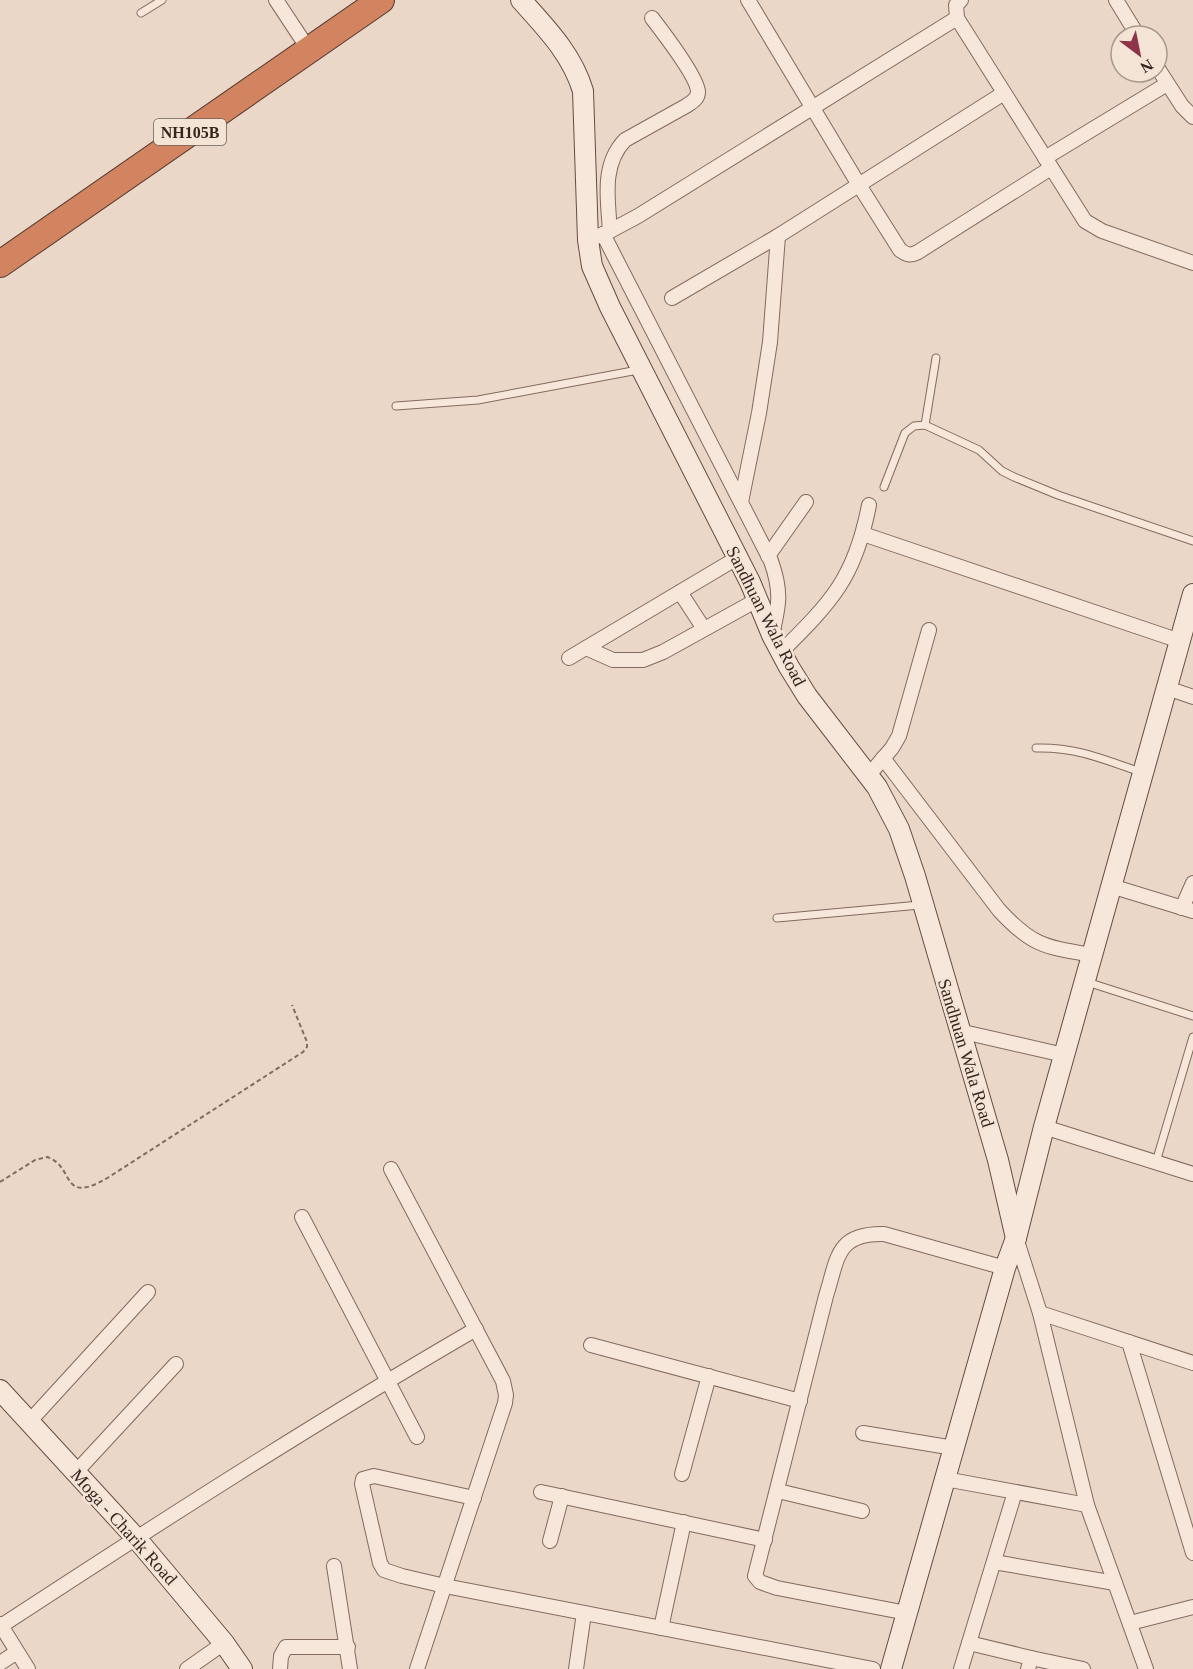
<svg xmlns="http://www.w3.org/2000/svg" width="1193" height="1669" font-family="Georgia,serif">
<rect width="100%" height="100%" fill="#ebd7c7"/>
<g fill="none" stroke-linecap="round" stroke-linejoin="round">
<g stroke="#85695e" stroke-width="9">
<g id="lane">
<polyline points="141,13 162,0"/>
<polyline points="396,406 478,400 638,370"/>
<polyline points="925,425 936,358"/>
<polyline points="884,487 905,433 914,426 925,425 979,450 1002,471 1014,477 1058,495 1193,541"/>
<path d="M1036,748C1076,747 1103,759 1140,772"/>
<polyline points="777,918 920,905"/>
<polyline points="1087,982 1193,1016"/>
<polyline points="1156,1162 1193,1037"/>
</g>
</g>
<g stroke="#85695e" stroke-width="16">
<g id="street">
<polyline points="276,0 309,50"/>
<path d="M748,0L859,185L900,250C907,255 910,256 918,252L1051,168"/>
<polyline points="961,0 956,5 957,18 1085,221 1102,231 1193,263"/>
<polyline points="1116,0 1138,36"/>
<polyline points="1157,67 1182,106 1193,117"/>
<polyline points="1045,158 1167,84"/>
<path d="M610,231C608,200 601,165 625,140L686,106C692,102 698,99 698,92C698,78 662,31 652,18"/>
<path d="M603,234L771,561C782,592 779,605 772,635"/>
<polyline points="596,237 610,231 638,216 957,18"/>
<polyline points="672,298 778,236 1004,93"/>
<polyline points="741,502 759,413 770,342 778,236"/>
<polyline points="863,534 1180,641"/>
<polyline points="768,556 806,502"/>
<polyline points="680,592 704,629"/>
<polyline points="586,648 613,660 643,660 663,652 757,600"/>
<path d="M781,652C832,601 855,578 869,505"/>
<polyline points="569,658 737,558"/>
<polyline points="1167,688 1193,697"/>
<path d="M883,758L999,910C1032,946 1045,947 1092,955"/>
<polyline points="868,776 892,748 899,736 929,630"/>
<polyline points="1111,886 1193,911"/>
<polyline points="1182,908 1193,883"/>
<polyline points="959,1031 1064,1055"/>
<polyline points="1044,1127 1193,1174"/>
<polyline points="391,1169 503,1381 506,1395 505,1403 417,1669"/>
<polyline points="302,1217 417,1437"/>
<polyline points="1016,1238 1040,1313 1087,1505 1146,1669"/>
<polyline points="1040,1313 1193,1363"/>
<polyline points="1129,1342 1193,1553"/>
<polyline points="591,1345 800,1401"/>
<polyline points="29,1422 148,1292"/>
<polyline points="863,1433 954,1448"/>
<polyline points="75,1473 176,1364"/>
<polyline points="682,1474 709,1376"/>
<polyline points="945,1479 1087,1505"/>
<polyline points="778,1491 862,1511"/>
<polyline points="541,1492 765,1540"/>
<polyline points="474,1498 374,1476 363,1479 362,1484 380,1563 384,1570 402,1576 445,1586 873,1669"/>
<polyline points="550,1541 562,1496"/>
<polyline points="994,1562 1115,1583"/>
<polyline points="334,1566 350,1669"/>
<path d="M907,1613L777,1588L760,1582L755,1576L826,1296C838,1258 836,1233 884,1234L1005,1268"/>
<polyline points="1130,1623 1193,1607"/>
<polyline points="0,1624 28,1669"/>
<path d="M1,1626C157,1524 314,1423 476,1329"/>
<polyline points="661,1628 684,1522"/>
<polyline points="969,1643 1031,1658 1028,1669"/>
<polyline points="1031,1658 1083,1669"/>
<polyline points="0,1663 17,1652"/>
<polyline points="187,1669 224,1643"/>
<polyline points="280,1669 281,1656 286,1647 348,1647"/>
<polyline points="576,1669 584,1613"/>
<polyline points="961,1669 1015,1492"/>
</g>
</g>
<g stroke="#674b41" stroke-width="22">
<g id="secondary">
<path d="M521,0C546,28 572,54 583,91L588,240L592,266L610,307L750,582L772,635L789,667L807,696L877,787L899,829L915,876L998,1160L1016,1238"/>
<polyline points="0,1390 136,1538 224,1643 242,1669"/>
<polyline points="891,1669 1005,1268 1016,1238 1044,1127 1193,594"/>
</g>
</g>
<g stroke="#533932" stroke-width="28">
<polyline id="highway" points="0,264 381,0"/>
</g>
<path stroke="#85695e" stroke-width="2" stroke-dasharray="4.5 3" stroke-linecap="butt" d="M0,1182L35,1160L47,1157C76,1166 59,1207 109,1177L303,1052L307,1047V1042L292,1005"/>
<use href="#lane" stroke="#f6e7da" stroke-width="7"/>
<use href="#street" stroke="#f6e7da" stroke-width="14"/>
<use href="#secondary" stroke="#f6e7da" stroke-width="20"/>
<use href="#highway" stroke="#d28460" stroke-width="26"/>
</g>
<g text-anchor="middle" stroke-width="5" stroke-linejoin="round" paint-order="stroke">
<rect fill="#f3e4d6" stroke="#6f5f57" stroke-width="1.5" x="154" y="119" width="72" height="26" rx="4.5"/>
<g font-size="16" font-weight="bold" fill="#372620">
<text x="190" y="138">NH105B</text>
</g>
<g font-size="18" fill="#372620" stroke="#f3e4d6">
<text transform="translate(766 616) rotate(63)" y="6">Sandhuan Wala Road</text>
<text transform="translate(966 1053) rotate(73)" y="6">Sandhuan Wala Road</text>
<text transform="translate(124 1527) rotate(48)" y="6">Moga - Charik Road</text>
</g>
</g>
<g transform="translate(1139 54) rotate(148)"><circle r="28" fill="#f3e4d6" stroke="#a8988d" stroke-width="1.5"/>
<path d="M0-4.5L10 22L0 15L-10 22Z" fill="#8f334a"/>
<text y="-9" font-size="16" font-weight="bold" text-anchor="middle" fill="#372620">N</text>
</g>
</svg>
